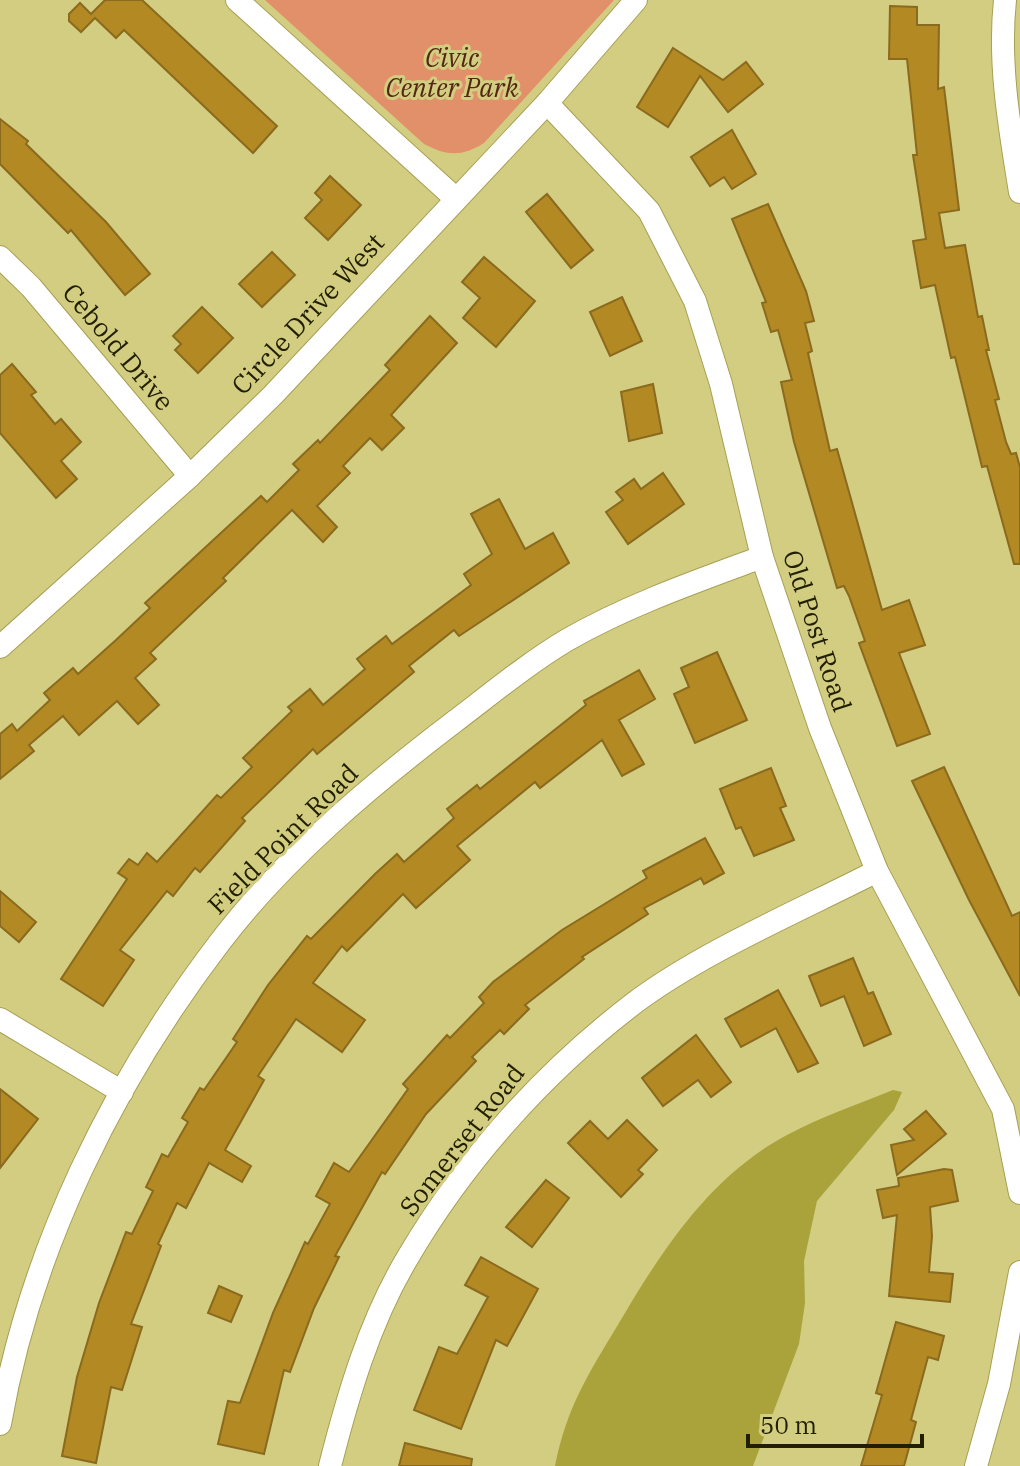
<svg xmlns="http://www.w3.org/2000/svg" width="1020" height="1466" font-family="'IBM Plex Serif',serif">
<rect width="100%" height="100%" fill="#d2cd80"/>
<path fill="#e1906a" d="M265,0H614L484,143C462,157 447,156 424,144Z"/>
<path fill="#aaa33c" d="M893,1090L902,1092L894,1110L817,1201L804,1261L805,1303L799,1344L753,1466H555C567,1406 588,1375 619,1323C662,1250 710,1176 787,1135C821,1117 858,1104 893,1090Z"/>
<g fill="#b28922" stroke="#8a6a1e" stroke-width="2">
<polygon points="105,0 142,0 277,126 253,153 124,30 116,38 95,18 81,32 69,21 69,14 80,3 91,14"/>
<polygon points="890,6 917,7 917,25 939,25 938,89 944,87 959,210 939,213 945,248 965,245 978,317 982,316 989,350 986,350 999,399 995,400 1006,442 1011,454 1016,453 1020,467 1020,564 1014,564 987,466 982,467 955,357 951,358 935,285 921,288 913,241 926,239 913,155 917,155 907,59 889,59"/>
<polygon points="673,48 723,80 746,62 763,84 728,112 700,76 668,127 637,107"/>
<polygon points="0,119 28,141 26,144 106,222 150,274 125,295 71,230 68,233 0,164"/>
<polygon points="732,130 756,174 732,189 724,177 710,186 691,157"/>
<polygon points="330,176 361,205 328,240 305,218 322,200 315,193"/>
<polygon points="547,194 593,250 571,268 526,212"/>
<polygon points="768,204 806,291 814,321 805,323 812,351 808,353 830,451 837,449 882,610 909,600 925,645 899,653 930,734 897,746 859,643 865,641 849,596 844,586 837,588 794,442 781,382 792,380 778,330 771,332 762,303 766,302 732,219"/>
<polygon points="272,252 295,275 262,307 239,284"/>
<polygon points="484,257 535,301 496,347 463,318 480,298 462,282"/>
<polygon points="622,297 642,341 610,356 590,312"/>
<polygon points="202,307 233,338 198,373 175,350 181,344 173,336"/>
<polygon points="430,316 457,343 391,415 404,428 382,450 370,438 343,466 350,473 317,506 337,527 323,542 292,510 223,578 226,581 150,653 156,659 135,678 159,705 138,724 117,701 79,735 63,716 29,745 34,751 0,779 0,734 12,724 17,731 50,700 44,693 73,668 78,674 116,640 150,608 145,603 261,496 267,502 299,470 293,464 318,440 320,443 390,370 385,365"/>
<polygon points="12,364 36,392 31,395 55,424 61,419 81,442 61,461 77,479 56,498 0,433 0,375"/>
<polygon points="653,384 662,433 629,441 621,392"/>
<polygon points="663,473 684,504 628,544 606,512 623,500 616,492 634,479 641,489"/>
<polygon points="499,499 525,549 553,533 569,563 459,636 454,630 409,666 414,672 317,754 313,749 242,818 245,821 200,872 195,868 173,896 167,891 120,950 134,960 103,1006 61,979 127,879 118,873 129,859 138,865 147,853 157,862 217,795 221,798 252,767 243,758 292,711 288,707 310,689 323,705 365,669 357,659 386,636 392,644 471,585 464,574 492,554 471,514"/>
<polygon points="717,652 747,720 695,743 674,694 689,687 681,668"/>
<polygon points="639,670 655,699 619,720 644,764 622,776 602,740 540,788 535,782 457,846 470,860 416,908 403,894 347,951 342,946 313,983 365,1020 342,1052 296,1019 258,1076 264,1080 225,1150 251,1166 242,1182 209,1163 186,1208 177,1203 158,1244 161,1246 131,1324 142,1327 122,1390 111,1387 96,1463 62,1456 77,1377 99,1303 126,1232 132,1234 153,1191 146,1187 162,1154 168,1157 188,1122 182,1118 200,1088 204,1090 237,1042 233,1039 268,985 307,936 311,939 375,874 397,854 404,862 454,818 447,809 477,785 480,789 586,705 584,701"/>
<polygon points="944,767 1012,916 1020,912 1020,996 969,900 912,781"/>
<polygon points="771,768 786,806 780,808 794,840 754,856 741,827 736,829 720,789"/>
<polygon points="705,838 724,873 704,884 701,878 644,908 648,914 582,957 584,959 525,1005 529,1009 504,1034 500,1030 472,1057 476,1061 426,1114 385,1174 382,1172 335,1256 339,1257 314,1308 290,1372 284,1370 264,1454 218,1444 228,1401 240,1403 273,1313 305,1242 308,1244 330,1204 316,1196 334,1163 349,1172 408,1089 403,1084 447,1035 450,1038 484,1003 479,997 493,982 562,930 647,878 643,871"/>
<polygon points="0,891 36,922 19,942 0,926"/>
<polygon points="853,958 868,994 873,992 891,1034 864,1046 844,996 821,1006 809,976"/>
<polygon points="778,990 818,1063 798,1072 776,1028 741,1047 725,1019"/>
<polygon points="696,1035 731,1082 711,1097 698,1080 663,1106 642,1078"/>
<polygon points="0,1089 38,1119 0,1168"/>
<polygon points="926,1111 946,1134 897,1175 891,1145 914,1140 904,1129"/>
<polygon points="627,1120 657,1150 638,1170 643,1174 621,1197 568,1143 590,1121 608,1139"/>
<polygon points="944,1169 952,1170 958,1201 930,1207 932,1236 929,1272 953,1274 950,1302 889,1296 897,1215 883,1218 877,1190 899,1186 898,1178"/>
<polygon points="546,1180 569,1198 532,1247 506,1227"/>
<polygon points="481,1257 538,1289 507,1346 496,1340 461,1429 414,1410 439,1347 457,1354 488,1297 465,1285"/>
<polygon points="219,1286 242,1296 231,1322 208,1313"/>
<polygon points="896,1322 944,1336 938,1360 928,1357 911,1420 916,1422 904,1466 861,1466 882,1395 876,1393"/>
<polygon points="405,1443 472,1459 471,1466 399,1466"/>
</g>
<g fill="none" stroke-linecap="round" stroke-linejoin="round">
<g stroke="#a6a054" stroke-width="24">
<g id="street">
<polyline points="237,0 455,198"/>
<path d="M1005,0C998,64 1010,130 1020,192"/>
<polyline points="547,103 649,211 695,301 721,384 762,557 820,728 877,871 1003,1109 1020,1193"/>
<polyline points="0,257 31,287 190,476"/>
<polyline points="0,647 190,476 273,395 547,103 636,0"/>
<polyline points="0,1019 122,1092"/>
<path d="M0,1424C30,1250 113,1082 220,942C284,858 370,786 454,722C491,694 527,664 567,640C628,605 697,581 762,557"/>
<path d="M330,1466C348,1395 370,1320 408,1257C465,1160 544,1072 633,1004C700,953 801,910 877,871"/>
<polyline points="976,1466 999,1384 1020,1272"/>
</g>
</g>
<use href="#street" stroke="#fff" stroke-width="22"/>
</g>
<g text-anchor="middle" stroke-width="6" stroke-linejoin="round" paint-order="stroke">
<g font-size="26" font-style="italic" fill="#532711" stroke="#d2cd80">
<text x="452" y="67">Civic<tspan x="452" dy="30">Center Park</tspan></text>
</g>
<g font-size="26" fill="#221f00" stroke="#d2cd80">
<text transform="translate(308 314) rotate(-47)" y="9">Circle Drive West</text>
<text transform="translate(118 347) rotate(50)" y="9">Cebold Drive</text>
<text transform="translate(817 631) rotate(72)" y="9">Old Post Road</text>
<text transform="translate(283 839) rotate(-45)" y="9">Field Point Road</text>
<text transform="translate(462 1140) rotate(-52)" y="9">Somerset Road</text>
</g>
</g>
<path d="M748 1434v12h174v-12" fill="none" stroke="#221f00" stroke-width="4"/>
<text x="760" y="1434" font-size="24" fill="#221f00" stroke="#d2cd80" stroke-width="6" paint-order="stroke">50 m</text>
</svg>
